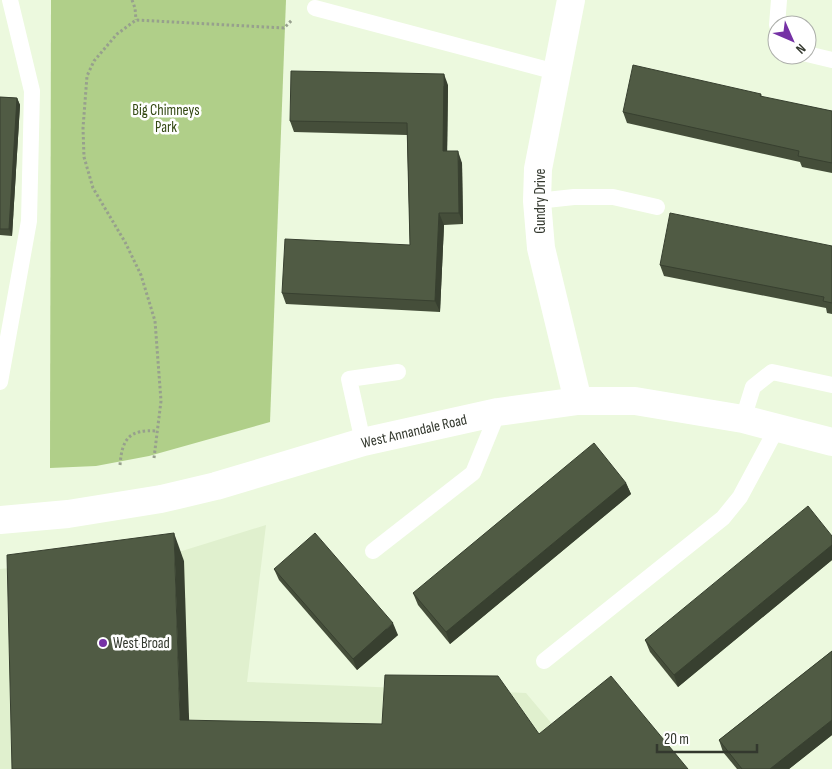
<svg xmlns="http://www.w3.org/2000/svg" width="832" height="769" font-family="'Sofia Sans Condensed',sans-serif">
<rect width="100%" height="100%" fill="#ecf9de"/>
<polygon fill="#e0f0ce" points="266,525 247,682 526,693 590,769 0,769 0,569 182,551"/>
<polygon fill="#b0cf89" points="51,0 286,0 270,422 149,456 96,466 50,468"/>
<g fill="none" stroke-linecap="round" stroke-linejoin="round">
<g stroke="#97a08d" stroke-width="3" stroke-dasharray="2.5 2.5" stroke-linecap="butt">
<polyline points="132,0 135,8 136,20"/>
<polyline points="154,458 161,401 155,321 141,275 125,242 93,188 84,157 83,128 87,76 94,61 117,34 136,20 284,28 292,20"/>
<path d="M120,465C122,439 129,429 157,431"/>
</g>
<g stroke="#fff" stroke-width="16">
<polyline points="315,8 556,72"/>
<polyline points="777,25 779,0"/>
<polyline points="807,54 832,60"/>
<polyline points="537,201 574,197 613,197 657,207"/>
<polyline points="0,382 29,221 32,91 10,0"/>
<polyline points="743,419 753,387 772,372 832,385"/>
<polyline points="363,442 349,379 398,372"/>
<polyline points="373,551 473,473 498,412"/>
<polyline points="544,661 723,518 740,497 777,428"/>
</g>
<polyline stroke="#fff" stroke-width="28" points="571,0 538,169 537,201 541,248 578,401"/>
<polyline stroke="#fff" stroke-width="28" points="0,520 68,514 161,499 216,486 363,442 498,412 578,401 635,401 743,419 832,442"/>
</g>
<g fill="#454e3a">
<polygon points="448,85 447,151 462,163 463,224 444,225 440,312 286,304 282,293 410,245 407,135 294,132 290,121"/>
<polygon points="761,94 762,97 832,111 832,173 802,167 800,162 627,123 623,112"/>
<polygon points="0,97 17,98 20,105 12,236 0,235"/>
<polygon points="832,246 832,314 827,313 826,308 664,276 660,265"/>
<polygon points="626,483 631,494 450,644 418,605 413,593"/>
<polygon points="832,536 832,560 678,687 650,652 645,640"/>
<polygon points="274,569 398,635 357,670 279,580"/>
<polygon points="832,651 832,735 789,769 737,769 723,752 719,740"/>
</g>
<g fill="#384030">
<polygon points="444,74 448,85 447,163 443,151"/>
<polygon points="17,98 20,105 12,236 9,229"/>
<polygon points="458,151 462,163 463,224 459,213"/>
<polygon points="439,213 444,225 440,312 435,301"/>
<polygon points="626,483 631,494 450,644 446,632"/>
<polygon points="174,533 184,561 190,748 180,720"/>
<polygon points="832,545 832,560 678,687 674,675"/>
<polygon points="393,623 398,635 357,670 353,659"/>
<polygon points="832,720 832,735 789,769 770,769"/>
</g>
<g fill="#505b44" stroke="#384030">
<polygon points="633,65 761,94 760,96 832,111 832,163 798,156 799,151 623,112"/>
<polygon points="291,71 444,74 443,151 458,151 459,213 439,213 435,301 282,293 285,239 410,245 407,123 290,121"/>
<polygon points="0,97 17,98 9,229 0,229"/>
<polygon points="670,213 832,246 832,303 823,301 824,297 660,265"/>
<polygon points="594,443 626,483 446,632 413,593"/>
<polygon points="808,506 832,536 832,545 674,675 645,640"/>
<polygon points="174,533 180,720 382,724 385,675 498,676 539,734 611,676 688,769 12,769 7,555"/>
<polygon points="315,533 393,623 353,659 274,569"/>
<polygon points="832,651 832,720 770,769 742,769 719,740"/>
</g>
<circle fill="#7531a5" stroke="#fff" stroke-width="2" cx="103" cy="643" r="5"/>
<g text-anchor="middle" stroke-width="5" stroke-linejoin="round" paint-order="stroke">
<g font-size="15" fill="#344913" stroke="#fff">
<text x="166" y="115">Big Chimneys<tspan x="166" dy="17">Park</tspan></text>
</g>
<g font-size="15" fill="#33382e" stroke="#fff">
<text transform="translate(540 201) rotate(-90)" y="5">Gundry Drive</text>
<text transform="translate(414 431) rotate(-13)" y="5">West Annandale Road</text>
</g>
<g font-size="15" fill="#33382e" stroke="#fff" text-anchor="start">
<text x="113" y="648">West Broad</text>
</g>
</g>
<g transform="translate(792 40) rotate(135)"><circle r="24" fill="#ffffff" stroke="#adafab"/>
<path d="M0-4L9 19L0 12L-9 19Z" fill="#7531a5"/>
<text y="-8" font-size="14" font-weight="bold" text-anchor="middle" fill="#33382e">N</text>
</g>
<path d="M657 744v8h100v-8" fill="none" stroke="#33382e" stroke-width="2.5"/>
<text x="664" y="744" font-size="15" fill="#33382e" stroke="#ffffff" stroke-width="4" paint-order="stroke">20 m</text>
</svg>
